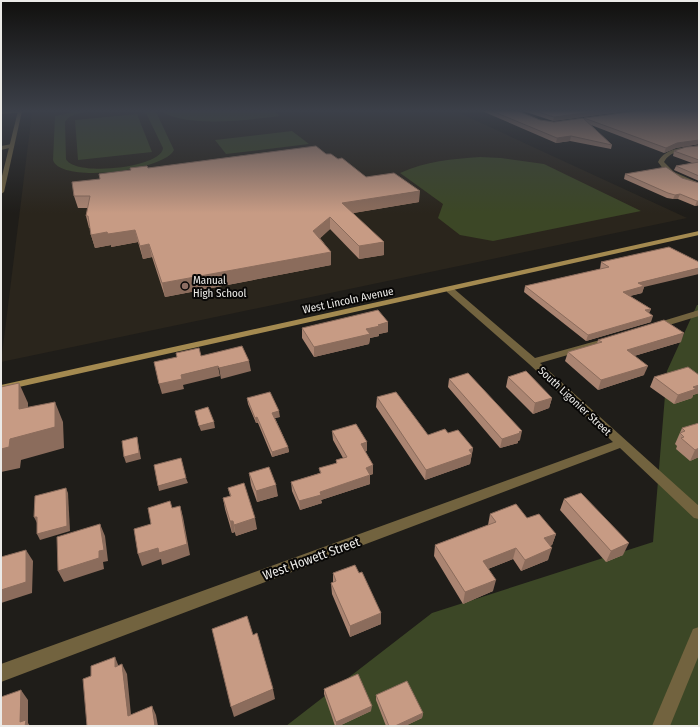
<svg xmlns="http://www.w3.org/2000/svg" width="700" height="727" font-family="'Fira Sans Condensed',sans-serif">
<rect width="100%" height="100%" fill="#1f1d19"/>
<polygon fill="#2a251c" points="49,111 455,111 687,218 1,362 32,113"/>
<g fill="#3c4726">
<path d="M78,111H90C81,113 69,114 65,122L66,159C74,177 162,168 163,148L147,115L142,111H154L157,114L174,150C164,171 60,184 53,160L55,116Z"/>
<path d="M161,111H274L280,116C250,120 186,128 161,111Z"/>
<polygon points="137,114 152,152 78,160 75,120"/>
<polygon points="292,131 309,144 226,154 215,140"/>
<path d="M480,157L501,158L544,164L641,211L493,241L460,235L438,218L443,204L400,173C426,161 452,159 480,157Z"/>
<polygon points="697,305 699,305 699,726 286,726 432,613 653,542 667,371"/>
</g>
<g fill="none" stroke-linecap="round" stroke-linejoin="round">
<g fill="#72633f" fill-rule="evenodd">
<polygon points="27,111 25,112 1,114 1,112"/>
<polygon points="12,144 14,145 14,147 1,150 1,146"/>
<path d="M699,145V149C687,150 670,150 664,162L674,172L699,183V187C683,182 667,176 658,162C666,147 684,148 699,145Z"/>
<polygon points="447,288 453,288 535,358 607,338 613,338 615,340 613,342 540,363 699,506 699,519 694,518 620,448 1,682 1,664 613,442 529,364 447,292 446,290"/>
<polygon points="699,310 699,316 656,329 651,326 653,324"/>
<polygon points="699,627 699,655 670,726 652,726 693,629"/>
</g>
<polygon fill="#72633f" fill-rule="evenodd" points="18,111 22,111 4,192 1,194 1,180"/>
<polygon fill="#a48a50" fill-rule="evenodd" points="699,231 699,235 1,391 1,385"/>
</g>
<g fill="#ab8572">
<polygon points="482,111 518,111 540,120 554,122 584,118 699,111 699,144 676,148 664,153 591,125 612,145 611,149 570,141 556,143"/>
<polygon points="523,111 627,111 553,121"/>
<polygon points="699,146 699,181 674,170 676,166 692,163 673,156 674,151"/>
<polygon points="326,154 338,159 366,177 419,202 353,213 384,255 359,259 330,229 320,238 331,252 331,265 165,297 152,257 143,259 138,242 111,247 111,245 95,248 91,235 90,228 89,228 86,216 88,208 78,208 74,196 100,179 148,168"/>
<polygon points="625,174 682,178 699,183 699,205 695,206 678,199 673,199 667,198 624,179"/>
<polygon points="601,262 644,287 642,293 630,296 651,309 649,313 651,322 586,341 524,292 525,286 600,269"/>
<polygon points="302,328 388,332 379,334 379,336 370,338 369,344 314,357 302,338"/>
<polygon points="598,340 681,342 634,356 644,375 598,390 565,361 568,352 597,344"/>
<polygon points="699,375 699,393 693,395 692,398 674,404 650,387 654,377"/>
<polygon points="508,377 552,398 549,408 533,414 506,387"/>
<polygon points="449,379 520,440 518,441 518,443 500,448 448,387"/>
<polygon points="377,397 428,435 448,433 473,448 470,464 425,480 376,407"/>
<polygon points="247,398 280,417 275,418 288,447 289,452 272,457 258,423 256,423 248,404"/>
<polygon points="699,423 699,457 690,461 676,449 677,446 675,444 682,428"/>
<polygon points="332,431 367,451 365,451 373,465 373,474 370,475 370,484 321,500 322,503 300,510 292,491 291,482 320,473 319,468 336,464 336,460 343,458 333,440"/>
<polygon points="249,473 278,496 257,502 251,485"/>
<polygon points="228,488 257,529 236,536 235,532 232,533 225,509 223,498 230,496"/>
<polygon points="564,499 623,555 606,562 560,510"/>
<polygon points="490,514 527,518 556,534 552,545 550,546 548,560 521,571 513,559 488,569 493,591 463,604 434,556 435,545 488,525"/>
<polygon points="333,573 359,573 381,613 381,624 350,637 332,594 331,583 333,583"/>
<polygon points="324,689 371,711 339,726 335,726 324,694"/>
<polygon points="376,695 423,713 422,718 405,726 386,726 376,700"/>
</g>
<g fill="#8b6c5c">
<polygon points="599,111 627,111 553,121 554,117"/>
<polygon points="571,136 570,141 556,143 557,138"/>
<polygon points="699,140 699,144 676,148 664,153 666,148 677,143"/>
<polygon points="420,191 419,202 342,215 342,203"/>
<polygon points="680,194 678,199 673,199 675,195"/>
<polygon points="697,201 699,201 699,205 695,206"/>
<polygon points="330,217 330,229 314,244 313,231"/>
<polygon points="135,230 138,242 111,247 111,245 95,248 91,235 107,232"/>
<polygon points="384,242 384,255 359,259 359,246"/>
<polygon points="149,244 152,257 143,259 140,246"/>
<polygon points="331,252 331,265 165,297 162,283"/>
<polygon points="699,268 699,274 644,287 642,293 621,298 623,292 638,283"/>
<polygon points="651,309 648,315 645,310"/>
<polygon points="653,316 651,322 586,341 588,335"/>
<polygon points="388,322 388,332 379,334 379,336 370,338 369,344 314,357 314,347 378,325"/>
<polygon points="684,333 681,342 624,359 627,350"/>
<polygon points="249,361 251,371 221,379 219,368"/>
<polygon points="218,366 220,376 183,385 184,389 162,394 159,384 181,375"/>
<polygon points="648,366 644,375 598,390 601,380"/>
<polygon points="19,383 28,403 28,430 19,409"/>
<polygon points="699,385 699,393 693,395 692,398 674,404 678,395 693,387"/>
<polygon points="552,398 549,408 533,414 535,403"/>
<polygon points="55,402 63,422 64,448 21,460 20,468 1,472 1,449 10,439"/>
<polygon points="279,411 280,417 273,418 272,413"/>
<polygon points="257,417 258,423 256,423 255,418"/>
<polygon points="214,422 215,428 201,431 199,426"/>
<polygon points="522,431 520,440 518,441 518,443 500,448 502,439"/>
<polygon points="137,437 138,443 141,459 126,463 124,457"/>
<polygon points="367,442 367,451 361,453 361,444"/>
<polygon points="288,447 289,452 272,457 272,452"/>
<polygon points="473,448 470,464 425,480 426,470"/>
<polygon points="699,448 699,457 690,461 695,450"/>
<polygon points="373,465 373,474 366,476 366,468"/>
<polygon points="370,475 370,484 321,500 322,503 300,510 299,501 320,492"/>
<polygon points="186,478 188,483 159,491 158,486"/>
<polygon points="276,485 278,496 257,502 256,491"/>
<polygon points="66,488 68,493 70,531 40,540 37,534"/>
<polygon points="180,506 183,517 190,555 162,565 161,559 142,566 138,554"/>
<polygon points="34,517 37,517 37,523"/>
<polygon points="255,518 257,529 236,536 234,525"/>
<polygon points="230,521 233,521 235,532 232,533"/>
<polygon points="100,524 105,536 108,561 103,562 104,569 64,582 58,571 99,551"/>
<polygon points="556,534 552,545 541,550 544,538"/>
<polygon points="629,543 623,555 606,562 611,551"/>
<polygon points="516,548 513,559 480,572 483,561"/>
<polygon points="552,548 548,560 521,571 525,560"/>
<polygon points="26,550 33,561 32,593 1,603 1,590"/>
<polygon points="496,580 493,591 463,604 465,592"/>
<polygon points="381,613 381,624 350,637 350,626"/>
<polygon points="115,657 119,667 115,667"/>
<polygon points="122,664 127,674 132,725 128,716"/>
<polygon points="273,689 275,699 234,717 231,707"/>
<polygon points="21,690 28,700 28,723 30,726 23,726 20,722"/>
<polygon points="152,706 156,715 158,726 155,726"/>
<polygon points="372,706 371,711 339,726 336,726 336,722"/>
<polygon points="423,713 422,718 405,726 395,726"/>
</g>
<g fill="#c79b84" stroke="#8b6c5c">
<polygon points="492,111 518,111 540,120 554,122 583,118 612,145 571,136 557,138"/>
<polygon points="535,111 599,111 554,117"/>
<polygon points="635,111 699,111 699,140 677,143 666,148 584,118"/>
<polygon points="316,146 326,154 331,154 338,159 342,158 366,177 394,173 420,191 342,203 384,242 359,246 330,217 313,231 331,252 162,283 149,244 140,246 135,230 108,234 107,232 91,235 88,216 86,216 90,196 74,196 72,182 100,179 99,174 131,170 130,168 147,166 148,168"/>
<polygon points="699,146 699,160 674,151 686,147"/>
<polygon points="699,162 699,176 676,166"/>
<polygon points="666,167 682,178 699,183 699,201 697,201 680,194 675,195 668,193 625,174"/>
<polygon points="669,247 699,262 699,268 638,283 644,286 623,292 651,309 645,310 653,316 588,335 525,286 609,267 601,262"/>
<polygon points="378,310 388,322 378,325 380,326 366,329 370,334 314,347 302,328"/>
<polygon points="664,320 684,333 627,350 648,366 601,380 568,352 602,342 598,340"/>
<polygon points="242,346 249,361 219,368 218,366 181,375 182,379 159,384 154,362 177,357 176,353 199,348 201,356"/>
<polygon points="688,367 699,375 699,385 693,387 696,389 678,395 654,377"/>
<polygon points="526,371 552,398 535,403 508,377"/>
<polygon points="468,373 522,431 519,432 520,433 502,439 449,379"/>
<polygon points="19,383 19,409 55,402 55,427 10,439 9,447 1,449 1,387"/>
<polygon points="270,392 279,411 272,413 288,447 272,452 257,417 255,418 247,398"/>
<polygon points="396,392 428,435 445,429 448,433 458,430 473,448 469,450 472,454 426,470 377,397"/>
<polygon points="208,407 214,422 199,426 195,411"/>
<polygon points="699,423 699,448 695,450 681,438 684,437 680,433 685,431 682,428"/>
<polygon points="356,424 367,442 361,444 373,465 366,468 370,475 320,492 321,495 299,501 291,482 321,473 319,468 337,463 336,460 347,457 332,431"/>
<polygon points="137,437 139,453 124,457 122,441"/>
<polygon points="181,458 186,478 158,486 154,465"/>
<polygon points="269,467 276,485 256,491 249,473"/>
<polygon points="244,483 255,518 234,525 233,521 230,521 223,498 231,496 228,488"/>
<polygon points="66,488 67,526 37,534 37,517 34,517 35,496"/>
<polygon points="581,493 629,543 611,551 564,499"/>
<polygon points="170,501 172,508 180,506 187,544 159,553 158,548 138,554 134,529 151,524 148,508"/>
<polygon points="516,504 527,518 539,514 556,534 544,538 552,548 525,560 516,548 483,561 496,580 465,592 435,545 496,522 490,514"/>
<polygon points="100,524 104,550 99,551 99,558 58,571 57,537"/>
<polygon points="26,550 26,582 1,590 1,557"/>
<polygon points="355,565 359,573 362,572 381,613 350,626 331,583 336,581 333,573"/>
<polygon points="247,616 253,635 257,633 273,689 231,707 212,629"/>
<polygon points="115,657 115,667 122,664 128,716 152,706 155,726 87,726 83,679 91,676 91,666"/>
<polygon points="358,674 372,706 336,722 324,689"/>
<polygon points="407,681 423,713 395,726 389,726 376,695"/>
<polygon points="21,690 20,722 26,720 25,726 1,726 1,697"/>
</g>
<linearGradient id="sky" x2="0" y2="1"><stop stop-color="#11100e"/><stop offset="0.52" stop-color="#3c4049"/><stop offset="1" stop-color="#3c4049" stop-opacity="0"/></linearGradient>
<rect width="700" height="213" fill="url(#sky)"/>
<circle fill="#8d6e63" stroke="#080706" stroke-width="1.5" cx="185" cy="286" r="4"/>
<g text-anchor="middle" stroke-width="4" stroke-linejoin="round" paint-order="stroke">
<g font-size="11" fill="#ebeae7" stroke="#080706" text-anchor="start">
<text x="193" y="284">Manual<tspan x="193" dy="13">High School</tspan></text>
</g>
<g font-size="11" fill="#ebeae7" stroke="#080706">
<text transform="translate(348 300) rotate(-12)" y="4">West Lincoln Avenue</text>
<text transform="translate(575 401) rotate(43)" y="4">South Ligonier Street</text>
</g>
<g font-size="13" fill="#ebeae7" stroke="#080706">
<text transform="translate(311 558) rotate(-20)" y="5">West Howett Street</text>
</g>
</g>
<rect width="700" height="727" fill="none" stroke="#ebeae7" stroke-width="4"/>
</svg>
